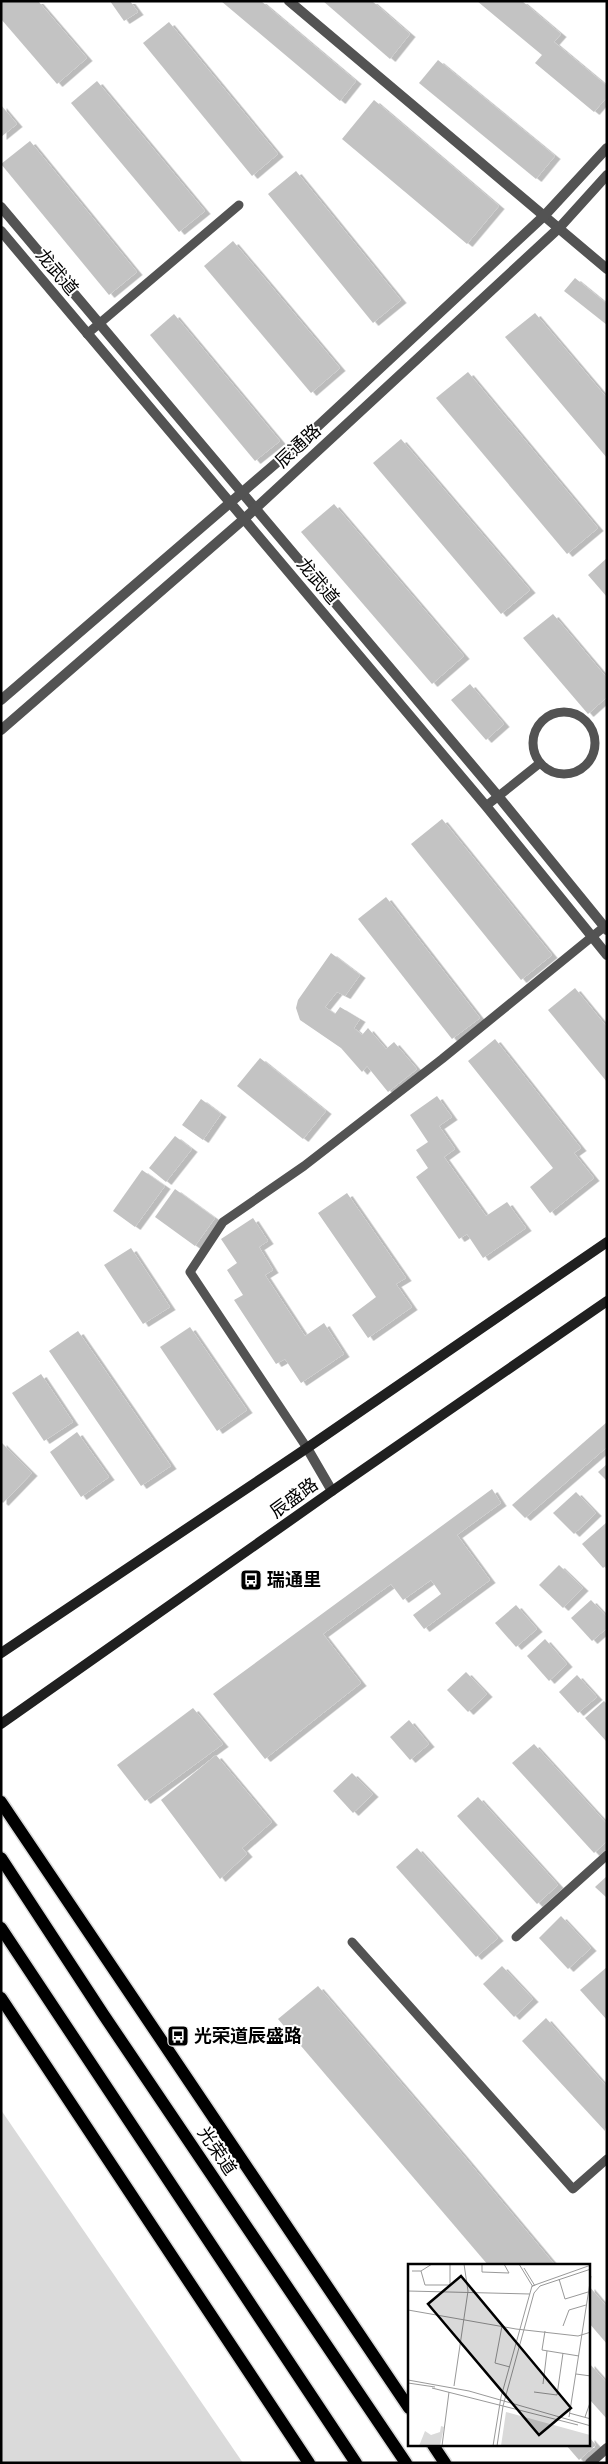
<svg xmlns="http://www.w3.org/2000/svg" width="608" height="2464" font-family="'IBM Plex Sans','Noto Sans SC',sans-serif">
<defs>
<filter id="shadow"><feDropShadow dx="5.5" dy="3" stdDeviation="0" flood-color="#0004"/></filter>
</defs>
<rect width="100%" height="100%" fill="#fff"/>
<polygon fill="#dadada" points="1,2110 243,2463 1,2463"/>
<g fill="#c3c3c3" filter="url(#shadow)">
<polygon points="1,1 38,1 87,58 57,84 1,19"/>
<polygon points="110,1 130,1 138,12 124,21"/>
<polygon points="221,1 261,1 356,81 340,101"/>
<polygon points="323,1 372,1 410,34 390,59"/>
<polygon points="477,1 522,1 561,34 554,42 607,86 607,97 594,112 535,63 542,55"/>
<polygon points="169,22 278,154 252,176 143,43"/>
<polygon points="438,60 555,156 536,179 419,83"/>
<polygon points="97,81 205,211 179,232 71,103"/>
<polygon points="374,100 499,206 467,244 342,139"/>
<polygon points="1,105 17,124 1,137"/>
<polygon points="30,141 137,272 109,295 1,164"/>
<polygon points="296,171 401,300 373,323 268,194"/>
<polygon points="233,241 340,368 311,393 204,266"/>
<polygon points="575,278 607,304 607,325 564,291"/>
<polygon points="535,313 607,398 607,458 505,337"/>
<polygon points="174,314 280,441 255,461 150,335"/>
<polygon points="468,372 598,528 567,554 436,398"/>
<polygon points="401,439 530,590 501,614 373,463"/>
<polygon points="334,504 464,656 432,684 301,532"/>
<polygon points="607,558 607,597 588,575"/>
<polygon points="553,614 607,678 607,697 588,714 523,638"/>
<polygon points="470,684 504,724 486,740 451,700"/>
<polygon points="442,819 552,955 521,980 411,844"/>
<polygon points="386,897 480,1018 452,1039 358,919"/>
<polygon points="331,953 360,975 345,996 337,992 325,1007 335,1014 340,1007 360,1019 354,1028 362,1035 368,1028 386,1049 394,1042 417,1069 388,1092 367,1066 362,1072 341,1048 300,1020 296,1008 298,1000"/>
<polygon points="575,988 607,1027 607,1082 548,1010"/>
<polygon points="495,1039 581,1148 574,1153 594,1178 550,1213 530,1187 553,1168 468,1061"/>
<polygon points="260,1058 326,1111 303,1139 237,1086"/>
<polygon points="437,1096 452,1117 439,1126 455,1149 444,1157 486,1216 507,1202 526,1228 483,1258 467,1234 459,1239 416,1177 428,1168 416,1150 428,1142 410,1115"/>
<polygon points="201,1099 221,1114 203,1140 182,1125"/>
<polygon points="175,1136 192,1149 166,1182 149,1168"/>
<polygon points="142,1170 165,1186 135,1227 113,1211"/>
<polygon points="175,1189 215,1218 195,1246 155,1217"/>
<polygon points="347,1193 406,1278 396,1284 412,1307 368,1338 352,1315 376,1297 318,1213"/>
<polygon points="253,1218 268,1241 259,1247 273,1270 265,1275 305,1336 324,1323 344,1354 301,1383 285,1359 276,1364 234,1300 243,1295 227,1270 237,1263 221,1239"/>
<polygon points="131,1248 170,1307 143,1324 104,1265"/>
<polygon points="190,1327 247,1410 217,1431 160,1347"/>
<polygon points="78,1331 171,1466 141,1486 49,1351"/>
<polygon points="41,1374 73,1422 44,1441 12,1393"/>
<polygon points="607,1422 607,1447 525,1518 512,1505"/>
<polygon points="77,1432 109,1477 81,1497 50,1452"/>
<polygon points="1,1442 32,1473 3,1503 1,1501"/>
<polygon points="607,1464 607,1481 598,1472"/>
<polygon points="492,1489 501,1503 457,1535 490,1580 424,1629 413,1615 441,1594 431,1580 403,1600 391,1584 323,1634 361,1683 265,1759 213,1694"/>
<polygon points="576,1492 596,1513 574,1534 553,1513"/>
<polygon points="607,1522 607,1565 603,1568 582,1544"/>
<polygon points="559,1565 583,1588 563,1608 539,1585"/>
<polygon points="591,1600 607,1617 607,1628 592,1641 571,1618"/>
<polygon points="516,1605 537,1629 516,1647 495,1623"/>
<polygon points="545,1639 567,1664 549,1681 527,1656"/>
<polygon points="466,1672 487,1694 468,1712 447,1690"/>
<polygon points="577,1675 597,1697 578,1713 559,1692"/>
<polygon points="604,1701 607,1704 606,1741 585,1718"/>
<polygon points="193,1708 223,1744 145,1801 117,1765"/>
<polygon points="409,1720 429,1744 410,1760 390,1737"/>
<polygon points="534,1744 607,1824 607,1841 594,1853 512,1763"/>
<polygon points="216,1755 272,1822 242,1848 247,1854 220,1879 161,1800"/>
<polygon points="352,1773 373,1794 353,1813 333,1791"/>
<polygon points="478,1797 558,1885 537,1904 457,1816"/>
<polygon points="417,1848 498,1938 476,1957 396,1867"/>
<polygon points="607,1876 607,1898 595,1887"/>
<polygon points="561,1916 591,1948 568,1969 539,1938"/>
<polygon points="502,1966 533,1999 514,2017 483,1984"/>
<polygon points="607,1967 607,2020 580,1990"/>
<polygon points="318,1986 462,2154 555,2265 488,2265 278,2019"/>
<polygon points="546,2018 607,2087 605,2131 522,2041"/>
<polygon points="589,2286 607,2307 607,2344 589,2323"/>
<polygon points="589,2363 607,2383 607,2419 589,2399"/>
<polygon points="589,2437 596,2445 579,2460 566,2445 589,2445"/>
</g>
<g fill="none" stroke-linecap="round" stroke-linejoin="round">
<g stroke="#dbdbdb" stroke-width="15">
<g id="primary">
<polyline points="1,1802 409,2408"/>
<polyline points="1,1858 103,2014 406,2463"/>
<polyline points="1,1928 356,2463"/>
<polyline points="1,1998 309,2463"/>
<polyline points="433,2445 445,2463"/>
</g>
</g>
<g stroke="#535353" stroke-width="9">
<polyline points="87,334 239,205"/>
<circle cx="564" cy="743" r="31"/>
<polyline points="486,806 540,763"/>
<polyline points="307,1448 190,1272 223,1222 304,1166 442,1059 604,927"/>
<polyline points="516,1937 607,1855"/>
<polyline points="352,1942 573,2189 607,2159"/>
</g>
<g stroke="#535353" stroke-width="10">
<polyline points="289,1 607,269"/>
<polyline points="1,207 498,796 607,930"/>
<polyline points="1,231 486,806 607,955"/>
<polyline points="307,1448 332,1491"/>
</g>
<g stroke="#535353" stroke-width="10">
<polyline points="1,700 303,440 545,215 607,148"/>
<polyline points="1,730 244,519 560,227 607,175"/>
<polyline points="590,2463 607,2448"/>
</g>
<g stroke="#202020" stroke-width="10">
<polyline points="1,1653 307,1448 607,1242"/>
<polyline points="1,1724 332,1491 607,1301"/>
</g>
<use href="#primary" stroke="#000" stroke-width="12"/>
</g>
<defs>
<g id="bus-square" transform="scale(1.125)"><rect x="-9" y="-9" width="18" height="18" rx="4" fill="#000" stroke="#fff"/><path d="M-5-6H5V4H4V6H2V4H-2V6H-4V4H-5ZM-3.5-4V0h7V-4ZM-3.5 1.2v1.5H-2V1.2ZM2 1.2v1.5H3.5V1.2Z" fill="#fff"/></g>
</defs>
<g fill-rule="evenodd">
<use href="#bus-square" x="251" y="1580"/>
<use href="#bus-square" x="178" y="2036"/>
</g>
<g text-anchor="middle" stroke-width="4" stroke-linejoin="round" paint-order="stroke">
<g font-size="18" fill="#000" stroke="#fff">
<text transform="translate(57 272) rotate(50)" y="6">龙武道</text>
<text transform="translate(298 446) rotate(-43)" y="6">辰通路</text>
<text transform="translate(318 581) rotate(50)" y="6">龙武道</text>
<text transform="translate(294 1498) rotate(-36)" y="6">辰盛路</text>
<text transform="translate(217 2151) rotate(56)" y="6">光荣道</text>
</g>
<g font-size="18" font-weight="bold" fill="#000" stroke="#fff" text-anchor="start">
<text x="267" y="1586">瑞通里</text>
<text x="194" y="2042">光荣道辰盛路</text>
</g>
</g>
<g transform="translate(408 2264)">
<rect width="182" height="182" fill="#fff"/>
<path d="M98,148L182,171V182H93ZM33,162L36,163L32,182H11L17,167L23,171L32,168Z" fill="#dadada"/>
<path fill="none" stroke="#999" stroke-width="1" d="M74,0V8L101,9L96,0M111,0L125,23M116,4L127,22M4,7H13L24,0M13,7L17,21H42V0M151,15L157,35L180,28M0,27L122,30M0,46L108,65L170,72L183,68M94,62L87,99L102,103M155,62L161,46L178,41M137,67L134,86L171,92M168,110L183,112M0,116L61,127L183,162M0,119L27,123M135,120L139,87M46,122L60,27L56,0M24,124L170,161M126,128L149,131L155,89M161,149L183,155M161,153L183,12M177,153L183,136M34,182L41,128M85,182L93,133L124,22L183,1M89,182L95,142L126,29L132,22L183,5"/>
<path fill="#000" fill-opacity="0.15" stroke="#000" stroke-width="2.5" d="M53,12L163,144L131,171L20,40Z"/>
<rect width="182" height="182" fill="none" stroke="#000" stroke-width="2.5"/>
</g>
<rect width="608" height="2464" fill="none" stroke="#000000" stroke-width="5"/>
</svg>
